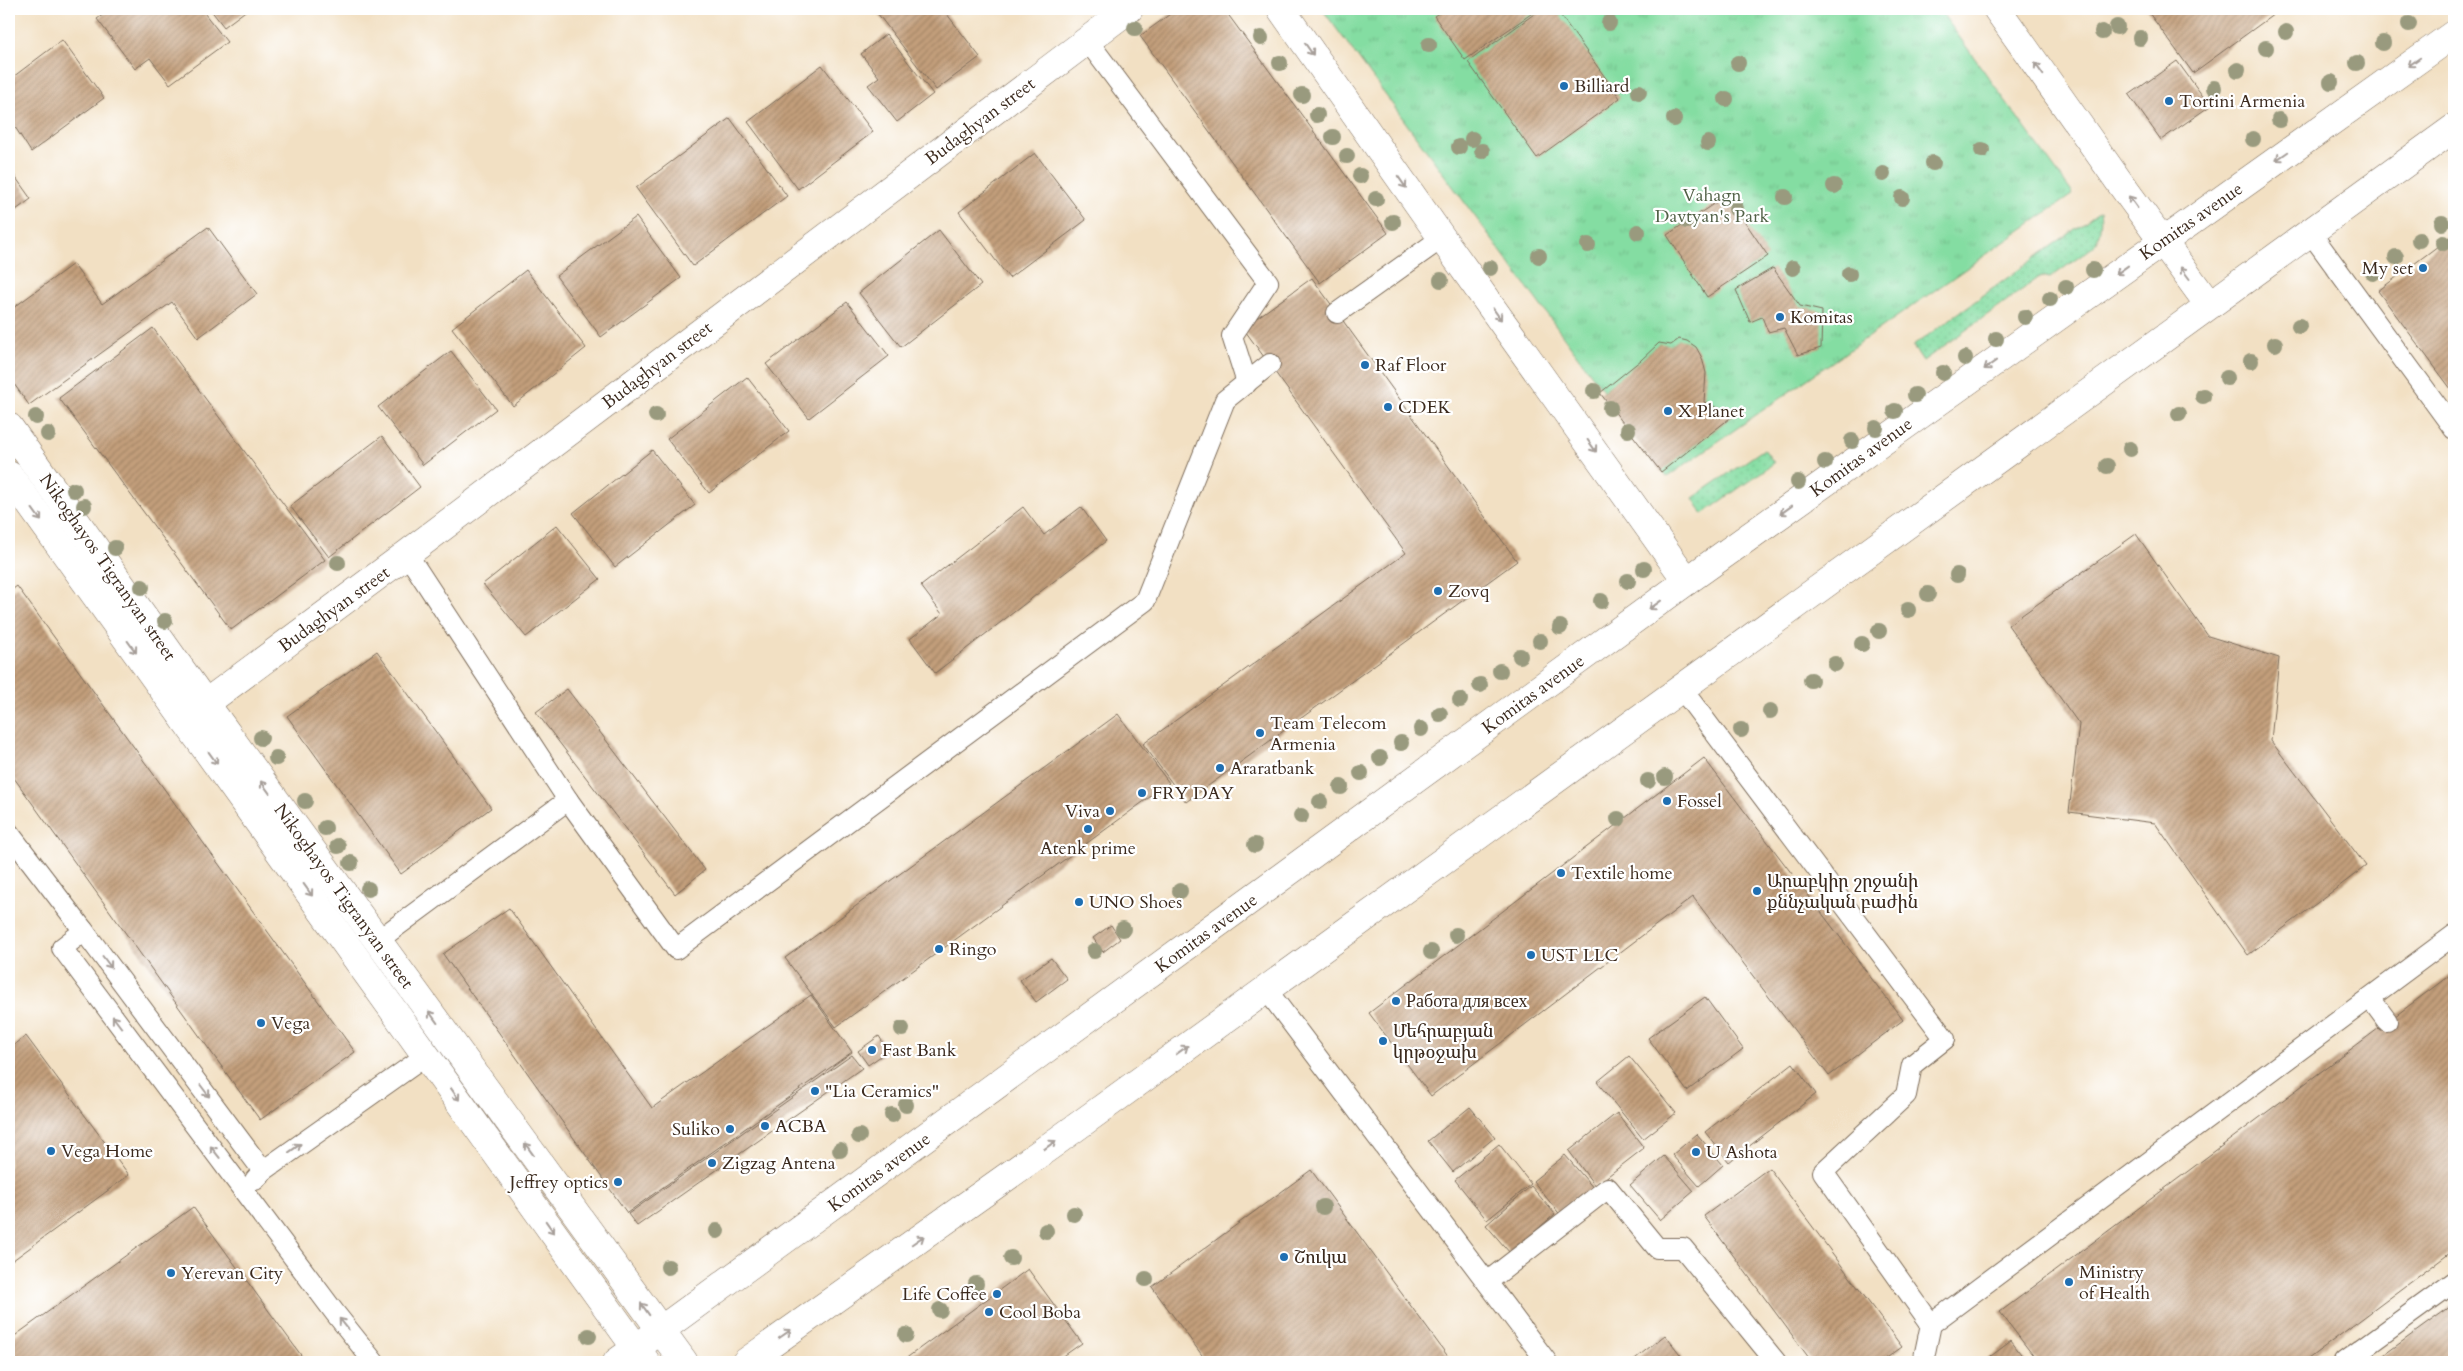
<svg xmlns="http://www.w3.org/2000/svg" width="2463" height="1371" font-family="Cardo,'Noto Serif Armenian',serif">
<defs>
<pattern id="grass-dots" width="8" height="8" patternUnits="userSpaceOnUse" patternTransform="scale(1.25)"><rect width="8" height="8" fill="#84dda2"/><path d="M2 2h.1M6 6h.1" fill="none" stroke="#73be8b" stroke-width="1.8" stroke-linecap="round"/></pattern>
<pattern id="park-tufts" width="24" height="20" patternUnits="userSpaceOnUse" patternTransform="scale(1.25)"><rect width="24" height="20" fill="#84dda2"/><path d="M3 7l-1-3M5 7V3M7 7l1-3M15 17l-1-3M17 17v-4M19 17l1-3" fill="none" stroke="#73be8b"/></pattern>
<pattern id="building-hatch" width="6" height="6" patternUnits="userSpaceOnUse" patternTransform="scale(1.25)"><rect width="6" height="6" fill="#c39f7b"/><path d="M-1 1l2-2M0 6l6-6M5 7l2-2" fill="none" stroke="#a08264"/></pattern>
</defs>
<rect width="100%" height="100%" fill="#fff"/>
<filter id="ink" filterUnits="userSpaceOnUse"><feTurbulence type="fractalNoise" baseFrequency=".02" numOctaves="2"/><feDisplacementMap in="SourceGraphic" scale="10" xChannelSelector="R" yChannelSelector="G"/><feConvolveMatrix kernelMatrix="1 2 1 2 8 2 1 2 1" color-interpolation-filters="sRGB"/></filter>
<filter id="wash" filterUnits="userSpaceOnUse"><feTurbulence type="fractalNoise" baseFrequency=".0096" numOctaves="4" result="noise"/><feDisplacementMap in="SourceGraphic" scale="20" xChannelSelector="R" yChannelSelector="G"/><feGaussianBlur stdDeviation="1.12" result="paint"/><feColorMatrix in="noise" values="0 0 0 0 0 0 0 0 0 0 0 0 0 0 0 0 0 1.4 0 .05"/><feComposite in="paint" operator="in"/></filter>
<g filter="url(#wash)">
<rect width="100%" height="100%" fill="#f2e0c3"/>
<g fill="url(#grass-dots)" stroke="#608460">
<path d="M2100,211C2102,221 2100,239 2093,247L2050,278L2041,276L1923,361L1913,346Z"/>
<polygon points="1764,449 1774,463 1703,514 1693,498"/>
</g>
<polygon fill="url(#park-tufts)" stroke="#608460" points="1322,9 1939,9 2073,194 1667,477"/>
<g id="blocks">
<g fill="url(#building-hatch)">
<polygon points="111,9 183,9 186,11 189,9 201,9 227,42 170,84 150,58 135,69 97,19"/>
<polygon points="210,9 248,9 224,27"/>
<polygon points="874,9 943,9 980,57 936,90"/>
<polygon points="1177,9 1224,9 1388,233 1320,283 1140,36"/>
<polygon points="1445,9 1538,9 1465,60 1434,16"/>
<polygon points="1541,9 1556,9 1620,98 1537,158 1468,62"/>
<polygon points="2146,9 2281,9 2193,73"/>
<polygon points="886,34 933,94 897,122 868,85 879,77 861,54"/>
<polygon points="62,40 104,98 31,152 15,127 9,126 9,80"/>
<polygon points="2177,61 2210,106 2161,140 2129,95"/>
<polygon points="822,65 873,132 798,189 748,122"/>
<polygon points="730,118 787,196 693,266 636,188"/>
<polygon points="1035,153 1086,220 1009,278 959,212"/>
<polygon points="9,168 31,199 9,215"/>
<polygon points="1727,195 1768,256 1707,297 1667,235"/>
<polygon points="636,217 681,278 601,337 556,276"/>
<polygon points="208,227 257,294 198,338 172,302 29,405 9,377 9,311 73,264 102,304"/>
<polygon points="939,230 981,285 901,347 859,293"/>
<polygon points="2454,234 2454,393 2378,291"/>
<polygon points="1773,268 1800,306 1822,311 1821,348 1798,355 1784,328 1768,332 1762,317 1750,322 1736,290"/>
<polygon points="526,270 586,348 513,406 452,328"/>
<polygon points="1312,278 1517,561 1186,802 1143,744 1406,553 1243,328"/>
<polygon points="847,302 889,356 809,418 766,364"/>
<polygon points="153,328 325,560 231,630 59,398"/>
<polygon points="1679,339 1687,341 1696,347 1702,358 1706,373 1704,402 1734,415 1661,472 1600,393 1641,360 1659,343 1671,345"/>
<polygon points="451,351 496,409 423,465 378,407"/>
<polygon points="747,377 789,431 709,493 667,439"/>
<polygon points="382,436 420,487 329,557 290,506"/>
<polygon points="652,450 695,505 615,567 573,513"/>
<polygon points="1023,507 1044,535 1081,507 1106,541 935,673 910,639 942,614 921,586"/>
<polygon points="557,525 600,579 526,637 483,584"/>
<polygon points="2136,534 2208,636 2279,658 2271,741 2366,866 2248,955 2155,823 2069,812 2079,724 2008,625"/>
<polygon points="17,586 355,1052 260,1120 9,771 9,592"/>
<polygon points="377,651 491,808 401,874 287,716"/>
<polygon points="567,689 705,870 675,894 536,712"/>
<polygon points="1118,714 1169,783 836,1027 785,958"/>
<polygon points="1704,758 1903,1020 1829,1076 1693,897 1431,1096 1369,1013"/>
<polygon points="509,908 652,1108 811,995 852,1052 627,1213 443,954"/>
<polygon points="1111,925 1120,939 1103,952 1093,938"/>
<polygon points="1051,958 1067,979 1036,1002 1020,980"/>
<polygon points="2454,972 2454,1250 2304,1362 2038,1362 2000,1312"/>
<polygon points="1705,997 1743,1049 1687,1091 1648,1038"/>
<polygon points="26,1036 129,1175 9,1263 9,1049"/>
<polygon points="879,1036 888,1051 868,1065 858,1051"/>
<polygon points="852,1055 862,1068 637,1226 628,1214"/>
<polygon points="1629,1056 1676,1113 1643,1139 1597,1082"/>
<polygon points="1793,1063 1816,1094 1729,1162 1705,1132"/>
<polygon points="1470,1107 1495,1137 1453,1172 1428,1141"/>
<polygon points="1617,1113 1644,1148 1595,1186 1569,1151"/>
<polygon points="1697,1134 1723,1165 1699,1186 1672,1155"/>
<polygon points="1499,1144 1531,1184 1487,1220 1455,1180"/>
<polygon points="1565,1155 1595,1190 1562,1217 1533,1181"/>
<polygon points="1664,1156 1694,1191 1660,1220 1630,1185"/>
<polygon points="1769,1168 1902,1347 1881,1362 1812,1362 1704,1216"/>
<polygon points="1311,1170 1452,1362 1207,1362 1152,1287"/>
<polygon points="1531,1186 1555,1214 1510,1253 1486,1225"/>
<polygon points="193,1207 306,1362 9,1362 9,1340"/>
<polygon points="1028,1269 1082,1343 1055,1362 901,1362"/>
<polygon points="2454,1304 2454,1362 2374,1362"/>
<polygon points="1665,1335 1683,1358 1677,1362 1631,1362"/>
<polygon points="2011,1341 2027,1362 1983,1362"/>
</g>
</g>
</g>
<g filter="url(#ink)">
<use href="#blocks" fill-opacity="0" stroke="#7b6a58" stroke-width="1"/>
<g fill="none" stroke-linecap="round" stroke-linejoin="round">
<g stroke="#7b6a58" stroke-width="22">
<g id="lane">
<polyline points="1087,40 1268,282 1232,336 1247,383"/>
<polyline points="2310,232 2454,429"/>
<polyline points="1337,313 1442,238"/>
<polyline points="407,554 568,800"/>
<polyline points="1681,688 1945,1039 1912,1065 1906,1095 1823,1172 1931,1324 1923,1362"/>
<polyline points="9,833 84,931"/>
<polyline points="377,941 568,800 676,949 1145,601 1225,400 1270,364"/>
<polyline points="1266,989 1547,1362"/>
<polyline points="2370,998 2387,1021"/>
<polyline points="263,1171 84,931 62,948 335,1313 374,1362"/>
<polyline points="255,1180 263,1171 427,1055"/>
<polyline points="1487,1282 1608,1188 1657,1248 1683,1248 1776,1362"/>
<polyline points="1931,1324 2454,935"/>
<polyline points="2344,1362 2454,1282"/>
</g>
</g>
<g stroke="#7b6a58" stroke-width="29">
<g id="street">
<polyline points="1281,9 1442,238 1687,581"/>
<polyline points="1997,9 2120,183 2209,305"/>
<polyline points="187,717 407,554 1129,9"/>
</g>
</g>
<g stroke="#7b6a58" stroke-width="29">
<g id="secondary">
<polyline points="9,427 205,703 684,1362"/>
<polyline points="9,475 646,1362"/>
</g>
</g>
<g stroke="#7b6a58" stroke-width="29">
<g id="primary">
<polyline points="617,1362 1687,581 2454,34"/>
<polyline points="746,1362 1053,1144 2454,128"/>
</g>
</g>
<use href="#lane" stroke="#fff" stroke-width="20"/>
<use href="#street" stroke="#fff" stroke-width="28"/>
<use href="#secondary" stroke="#fff" stroke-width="28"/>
<use href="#primary" stroke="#fff" stroke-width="28"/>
</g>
<g fill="#999a7e">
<circle cx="1609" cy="23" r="8"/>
<circle cx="2409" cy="24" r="8"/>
<circle cx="2117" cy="27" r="8"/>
<circle cx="1135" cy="28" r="8"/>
<circle cx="2102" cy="32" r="8"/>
<circle cx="2286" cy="32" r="8"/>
<circle cx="1261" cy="38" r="8"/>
<circle cx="2140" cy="38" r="8"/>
<circle cx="2383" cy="43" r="8"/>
<circle cx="1429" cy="45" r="8"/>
<circle cx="2266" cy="48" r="8"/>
<circle cx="1280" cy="63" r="8"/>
<circle cx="1738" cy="63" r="8"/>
<circle cx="2357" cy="63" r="8"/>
<circle cx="2238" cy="70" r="8"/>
<circle cx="2331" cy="82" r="8"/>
<circle cx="2214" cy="88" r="8"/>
<circle cx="1639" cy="92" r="8"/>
<circle cx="1302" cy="95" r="8"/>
<circle cx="1726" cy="99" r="8"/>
<circle cx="1317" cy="115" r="8"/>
<circle cx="1674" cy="119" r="8"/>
<circle cx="2279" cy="120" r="8"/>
<circle cx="1333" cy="137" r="8"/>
<circle cx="1472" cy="139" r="8"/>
<circle cx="2253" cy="139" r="8"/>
<circle cx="1708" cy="143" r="8"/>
<circle cx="1459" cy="147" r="8"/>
<circle cx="1982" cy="150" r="8"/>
<circle cx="1482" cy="151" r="8"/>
<circle cx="1347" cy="156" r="8"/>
<circle cx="1933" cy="163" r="8"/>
<circle cx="1883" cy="174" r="8"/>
<circle cx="1360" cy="176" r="8"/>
<circle cx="1834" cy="186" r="8"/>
<circle cx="1785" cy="197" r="8"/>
<circle cx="1902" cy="198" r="8"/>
<circle cx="1376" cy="199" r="8"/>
<circle cx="1736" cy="209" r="8"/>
<circle cx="1687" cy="221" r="8"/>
<circle cx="1393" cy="222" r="8"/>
<circle cx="2442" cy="223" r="8"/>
<circle cx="1638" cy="232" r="8"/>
<circle cx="2419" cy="240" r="8"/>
<circle cx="2443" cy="243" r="8"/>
<circle cx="1588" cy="245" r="8"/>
<circle cx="1539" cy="256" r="8"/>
<circle cx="2396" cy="257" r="8"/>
<circle cx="1490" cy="268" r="8"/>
<circle cx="1793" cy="268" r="8"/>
<circle cx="2093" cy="270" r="8"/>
<circle cx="2373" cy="273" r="8"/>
<circle cx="1849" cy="274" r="8"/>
<circle cx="1441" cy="280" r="8"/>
<circle cx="2066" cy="287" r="8"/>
<circle cx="2050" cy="299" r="8"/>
<circle cx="2025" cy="317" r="8"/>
<circle cx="2299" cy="326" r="8"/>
<circle cx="1996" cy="339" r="8"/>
<circle cx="2275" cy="344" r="8"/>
<circle cx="1965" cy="358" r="8"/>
<circle cx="2251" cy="361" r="8"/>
<circle cx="1943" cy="373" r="8"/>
<circle cx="2227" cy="378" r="8"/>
<circle cx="1594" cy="391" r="8"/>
<circle cx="1915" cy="395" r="8"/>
<circle cx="2203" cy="396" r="8"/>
<circle cx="1610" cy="408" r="8"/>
<circle cx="1895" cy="411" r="8"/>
<circle cx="2179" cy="414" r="8"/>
<circle cx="656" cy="415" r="8"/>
<circle cx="36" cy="417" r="8"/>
<circle cx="1876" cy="428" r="8"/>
<circle cx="1628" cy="430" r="8"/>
<circle cx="48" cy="434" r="8"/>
<circle cx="1852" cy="441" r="8"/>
<circle cx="2130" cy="449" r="8"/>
<circle cx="1825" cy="462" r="8"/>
<circle cx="2107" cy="466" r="8"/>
<circle cx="1798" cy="482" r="8"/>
<circle cx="74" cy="490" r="8"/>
<circle cx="84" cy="506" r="8"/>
<circle cx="115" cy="548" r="8"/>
<circle cx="338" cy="563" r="8"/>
<circle cx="1644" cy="569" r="8"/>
<circle cx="1957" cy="575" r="8"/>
<circle cx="1628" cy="581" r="8"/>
<circle cx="142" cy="587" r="8"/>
<circle cx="1928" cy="594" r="8"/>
<circle cx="1601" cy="601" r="8"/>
<circle cx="1908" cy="610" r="8"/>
<circle cx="165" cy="621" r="8"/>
<circle cx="1560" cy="627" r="8"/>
<circle cx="1879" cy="631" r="8"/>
<circle cx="1540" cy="641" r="8"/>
<circle cx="1862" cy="644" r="8"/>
<circle cx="1520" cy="656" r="8"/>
<circle cx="1835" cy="664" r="8"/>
<circle cx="1500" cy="671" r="8"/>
<circle cx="1811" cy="680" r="8"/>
<circle cx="1480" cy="685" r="8"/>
<circle cx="1460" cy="700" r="8"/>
<circle cx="1770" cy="711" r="8"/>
<circle cx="1440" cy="714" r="8"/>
<circle cx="1421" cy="729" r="8"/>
<circle cx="1741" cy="730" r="8"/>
<circle cx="261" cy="738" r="8"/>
<circle cx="1401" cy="743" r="8"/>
<circle cx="276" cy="758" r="8"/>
<circle cx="1380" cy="758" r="8"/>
<circle cx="1361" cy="773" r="8"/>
<circle cx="1665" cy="777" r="8"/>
<circle cx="1648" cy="781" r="8"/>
<circle cx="1341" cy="787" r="8"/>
<circle cx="305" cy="801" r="8"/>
<circle cx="1320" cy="802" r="8"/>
<circle cx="1301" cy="816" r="8"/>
<circle cx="1618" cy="819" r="8"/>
<circle cx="325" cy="828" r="8"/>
<circle cx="1255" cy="845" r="8"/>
<circle cx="338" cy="846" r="8"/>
<circle cx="351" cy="863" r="8"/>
<circle cx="368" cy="889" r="8"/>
<circle cx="1180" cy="891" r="8"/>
<circle cx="1123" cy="929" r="8"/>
<circle cx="1456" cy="935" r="8"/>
<circle cx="1094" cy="951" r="8"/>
<circle cx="1431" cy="952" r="8"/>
<circle cx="902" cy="1029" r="8"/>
<circle cx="906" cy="1105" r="8"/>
<circle cx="892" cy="1115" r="8"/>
<circle cx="859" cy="1136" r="8"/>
<circle cx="840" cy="1150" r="8"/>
<circle cx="1323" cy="1207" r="8"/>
<circle cx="1074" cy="1214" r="8"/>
<circle cx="717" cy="1231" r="8"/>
<circle cx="1046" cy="1231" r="8"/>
<circle cx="1011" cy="1258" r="8"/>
<circle cx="668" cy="1267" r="8"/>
<circle cx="1146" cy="1279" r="8"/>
<circle cx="976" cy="1284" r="8"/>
<circle cx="940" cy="1310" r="8"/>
<circle cx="906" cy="1335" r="8"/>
<circle cx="589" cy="1336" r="8"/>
</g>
<defs><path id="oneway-shaft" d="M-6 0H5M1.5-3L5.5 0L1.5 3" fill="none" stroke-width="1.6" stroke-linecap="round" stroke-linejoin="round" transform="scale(1.25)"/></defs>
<g stroke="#a79f9a">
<use href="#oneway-shaft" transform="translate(1309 49) rotate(55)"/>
<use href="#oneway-shaft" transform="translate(2414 62) rotate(145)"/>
<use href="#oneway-shaft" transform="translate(2039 69) rotate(-125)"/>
<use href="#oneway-shaft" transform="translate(2282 156) rotate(145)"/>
<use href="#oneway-shaft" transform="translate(1402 182) rotate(55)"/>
<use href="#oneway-shaft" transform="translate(2133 202) rotate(-126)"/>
<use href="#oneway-shaft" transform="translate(2122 270) rotate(144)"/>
<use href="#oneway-shaft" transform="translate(2185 273) rotate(-127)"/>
<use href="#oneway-shaft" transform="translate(1497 314) rotate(54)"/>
<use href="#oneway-shaft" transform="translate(1990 365) rotate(144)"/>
<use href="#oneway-shaft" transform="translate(1592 446) rotate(54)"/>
<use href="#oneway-shaft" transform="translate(1786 510) rotate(144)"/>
<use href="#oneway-shaft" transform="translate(37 515) rotate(54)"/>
<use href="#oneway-shaft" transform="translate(1655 605) rotate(144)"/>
<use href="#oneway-shaft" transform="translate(132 647) rotate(54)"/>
<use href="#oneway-shaft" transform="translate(213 758) rotate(54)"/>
<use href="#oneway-shaft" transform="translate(265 787) rotate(-126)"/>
<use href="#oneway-shaft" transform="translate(308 890) rotate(54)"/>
<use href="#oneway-shaft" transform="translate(107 962) rotate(53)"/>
<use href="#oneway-shaft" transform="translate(433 1017) rotate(-126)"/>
<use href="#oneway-shaft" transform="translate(117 1022) rotate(-127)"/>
<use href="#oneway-shaft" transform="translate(1182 1050) rotate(-36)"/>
<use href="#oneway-shaft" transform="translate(205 1091) rotate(53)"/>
<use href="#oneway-shaft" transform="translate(455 1094) rotate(55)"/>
<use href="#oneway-shaft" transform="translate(1050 1145) rotate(-36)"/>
<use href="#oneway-shaft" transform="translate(295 1148) rotate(-36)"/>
<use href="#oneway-shaft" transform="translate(529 1149) rotate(-126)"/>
<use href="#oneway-shaft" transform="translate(215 1152) rotate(-128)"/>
<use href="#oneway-shaft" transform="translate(550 1227) rotate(55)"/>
<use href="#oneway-shaft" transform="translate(918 1240) rotate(-35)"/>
<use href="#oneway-shaft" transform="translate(645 1309) rotate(-125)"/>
<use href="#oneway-shaft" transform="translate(344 1324) rotate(-129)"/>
<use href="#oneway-shaft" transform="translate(785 1334) rotate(-35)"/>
</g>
</g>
<g fill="#1f6fb2" stroke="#fff" stroke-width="2">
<circle cx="1564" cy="86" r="5"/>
<circle cx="2169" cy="101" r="5"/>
<circle cx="2423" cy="268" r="5"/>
<circle cx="1780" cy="317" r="5"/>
<circle cx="1365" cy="365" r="5"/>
<circle cx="1388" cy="407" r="5"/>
<circle cx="1668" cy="411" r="5"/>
<circle cx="1438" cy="591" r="5"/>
<circle cx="1260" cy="733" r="5"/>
<circle cx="1220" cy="768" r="5"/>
<circle cx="1142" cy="793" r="5"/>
<circle cx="1667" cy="801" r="5"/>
<circle cx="1110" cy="811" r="5"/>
<circle cx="1088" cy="829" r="5"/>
<circle cx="1561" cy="873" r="5"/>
<circle cx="1757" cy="891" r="5"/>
<circle cx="1079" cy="902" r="5"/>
<circle cx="939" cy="949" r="5"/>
<circle cx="1531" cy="955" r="5"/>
<circle cx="1396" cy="1001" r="5"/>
<circle cx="261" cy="1023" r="5"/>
<circle cx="1383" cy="1041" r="5"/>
<circle cx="872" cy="1050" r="5"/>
<circle cx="815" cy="1091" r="5"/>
<circle cx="765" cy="1126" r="5"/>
<circle cx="730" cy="1129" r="5"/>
<circle cx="51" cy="1151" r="5"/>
<circle cx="1696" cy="1152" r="5"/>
<circle cx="712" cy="1163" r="5"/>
<circle cx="618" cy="1182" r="5"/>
<circle cx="1284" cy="1257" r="5"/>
<circle cx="171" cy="1273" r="5"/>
<circle cx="2069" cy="1282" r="5"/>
<circle cx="997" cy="1294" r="5"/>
<circle cx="989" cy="1312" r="5"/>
</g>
<g text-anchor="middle" stroke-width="4.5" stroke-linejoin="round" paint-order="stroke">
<g font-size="18" fill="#3b2a1e" stroke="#fff" text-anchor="start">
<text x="1574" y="92">Billiard</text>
<text x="2179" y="107">Tortini Armenia</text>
<text x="2413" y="274" text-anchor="end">My set</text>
<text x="1790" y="323">Komitas</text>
<text x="1375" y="371">Raf Floor</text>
<text x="1398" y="413">CDEK</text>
<text x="1678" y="417">X Planet</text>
<text x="1448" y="597">Zovq</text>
<text x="1270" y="729">Team Telecom<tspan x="1270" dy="21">Armenia</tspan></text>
<text x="1230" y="774">Araratbank</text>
<text x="1152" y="799">FRY DAY</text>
<text x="1677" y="807">Fossel</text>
<text x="1100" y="817" text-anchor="end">Viva</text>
<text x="1088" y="854" text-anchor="middle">Atenk prime</text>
<text x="1571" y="879">Textile home</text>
<text x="1767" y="887">Արաբկիր շրջանի<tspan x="1767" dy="21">քննչական բաժին</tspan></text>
<text x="1089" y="908">UNO Shoes</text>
<text x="949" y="955">Ringo</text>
<text x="1541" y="961">UST LLC</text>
<text x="1406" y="1007">Работа для всех</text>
<text x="271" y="1029">Vega</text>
<text x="1393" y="1037">Մեհրաբյան<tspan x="1393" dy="21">կրթօջախ</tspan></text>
<text x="882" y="1056">Fast Bank</text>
<text x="825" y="1097">"Lia Ceramics"</text>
<text x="775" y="1132">ACBA</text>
<text x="720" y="1135" text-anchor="end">Suliko</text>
<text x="61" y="1157">Vega Home</text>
<text x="1706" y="1158">U Ashota</text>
<text x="722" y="1169">Zigzag Antena</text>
<text x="608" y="1188" text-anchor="end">Jeffrey optics</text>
<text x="1294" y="1263">Շուկա</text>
<text x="2079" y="1278">Ministry<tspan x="2079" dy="21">of Health</tspan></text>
<text x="181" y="1279">Yerevan City</text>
<text x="987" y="1300" text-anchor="end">Life Coffee</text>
<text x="999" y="1318">Cool Boba</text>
</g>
<g font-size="18" fill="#3b2a1e" stroke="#fff">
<text transform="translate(980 121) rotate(-37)" y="6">Budaghyan street</text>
<text transform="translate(2191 221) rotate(-35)" y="6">Komitas avenue</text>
<text transform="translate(657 365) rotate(-37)" y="6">Budaghyan street</text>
<text transform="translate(1861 457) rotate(-36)" y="6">Komitas avenue</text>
<text transform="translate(108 567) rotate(55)" y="6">Nikoghayos Tigranyan street</text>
<text transform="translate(334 609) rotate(-36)" y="6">Budaghyan street</text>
<text transform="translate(1533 694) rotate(-36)" y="6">Komitas avenue</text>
<text transform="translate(344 896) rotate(54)" y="6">Nikoghayos Tigranyan street</text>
<text transform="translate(1206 933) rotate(-36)" y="6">Komitas avenue</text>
<text transform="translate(879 1172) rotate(-36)" y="6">Komitas avenue</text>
</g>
<g font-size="18" fill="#516046" stroke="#fff">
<text x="1712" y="201">Vahagn<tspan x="1712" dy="21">Davtyan's Park</tspan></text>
</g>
</g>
<rect width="2463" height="1371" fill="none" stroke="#fff" stroke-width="30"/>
</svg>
